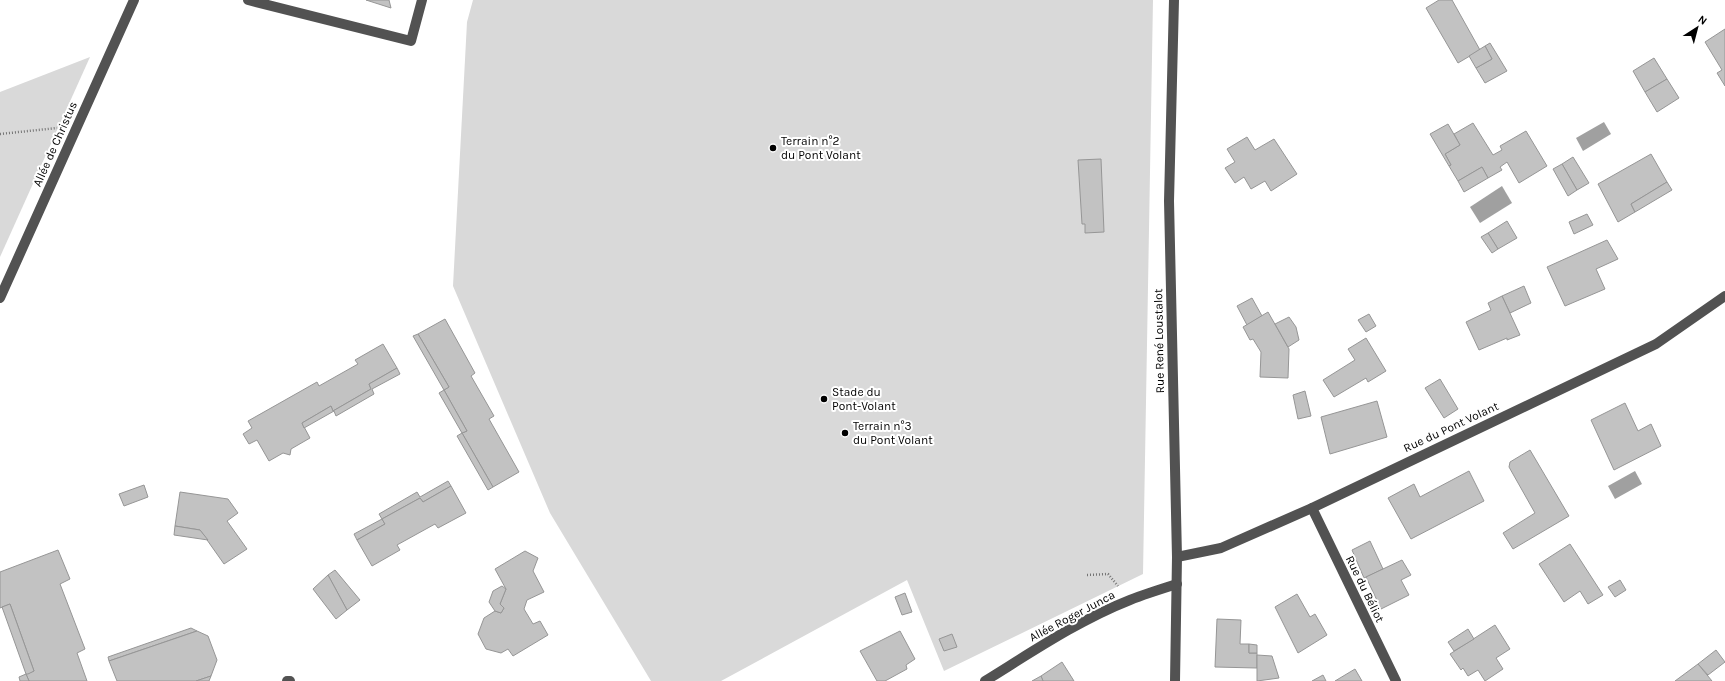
<svg xmlns="http://www.w3.org/2000/svg" width="1725" height="681" font-family="Karla,sans-serif">
<rect width="100%" height="100%" fill="#fff"/>
<g fill="#d9d9d9">
<polygon points="473,0 1153,0 1143,574 944,671 907,580 721,681 651,681 550,513 453,286 467,22"/>
<polygon points="90,57 0,257 0,92"/>
</g>
<g fill="#a0a0a0">
<polygon points="1604,122 1611,134 1583,151 1576,138"/>
<polygon points="1502,186 1512,203 1480,223 1470,207"/>
<polygon points="1635,471 1642,484 1615,499 1608,486"/>
</g>
<g fill="#c2c2c2" stroke="#969696">
<polygon points="366,0 389,0 391,8"/>
<polygon points="1439,0 1452,0 1480,50 1458,63 1426,8"/>
<polygon points="1725,29 1725,86 1717,73 1722,70 1705,42"/>
<polygon points="1490,43 1507,71 1485,83 1476,68 1492,59 1485,46"/>
<polygon points="1485,46 1492,59 1476,68 1469,56"/>
<polygon points="1654,58 1667,79 1645,92 1633,71"/>
<polygon points="1667,79 1679,98 1657,112 1645,92"/>
<polygon points="1473,123 1493,155 1502,150 1500,146 1526,131 1547,166 1519,183 1507,162 1500,167 1502,170 1488,178 1482,167 1458,181 1449,166 1451,165 1445,154 1460,145 1454,134"/>
<polygon points="1448,124 1460,145 1445,154 1451,165 1449,166 1430,134"/>
<polygon points="1247,137 1255,150 1274,139 1297,174 1271,191 1265,181 1251,189 1244,177 1235,183 1225,168 1235,162 1227,149"/>
<polygon points="1651,154 1667,182 1631,204 1635,212 1618,222 1598,184"/>
<polygon points="1573,157 1589,183 1577,190 1562,164"/>
<polygon points="1101,159 1104,232 1085,233 1085,224 1082,224 1078,160"/>
<polygon points="1562,164 1577,190 1568,196 1553,169"/>
<polygon points="1482,167 1488,178 1464,192 1458,181"/>
<polygon points="1667,182 1672,190 1635,212 1631,204"/>
<polygon points="1587,214 1593,225 1574,234 1569,222"/>
<polygon points="1507,221 1517,238 1498,249 1488,233"/>
<polygon points="1488,233 1498,249 1492,253 1481,237"/>
<polygon points="1607,240 1618,259 1596,269 1605,289 1565,306 1547,267"/>
<polygon points="1524,286 1531,303 1510,313 1502,296"/>
<polygon points="1502,296 1520,335 1507,340 1507,338 1479,350 1466,322 1491,310 1488,303"/>
<polygon points="1252,298 1262,316 1247,325 1237,306"/>
<polygon points="1268,312 1289,349 1288,378 1260,377 1261,352 1253,339 1250,340 1243,327"/>
<polygon points="1369,314 1376,326 1366,332 1358,320"/>
<polygon points="1289,317 1296,327 1299,340 1288,347 1275,324"/>
<polygon points="445,319 475,373 471,376 494,416 489,419 519,472 493,487 462,433 467,431 444,390 449,387 418,334"/>
<polygon points="418,334 449,387 444,390 413,336"/>
<polygon points="1366,338 1386,371 1368,382 1366,378 1334,397 1323,380 1355,360 1348,349"/>
<polygon points="383,344 397,368 369,384 371,389 333,411 331,406 302,423 310,438 291,449 290,455 283,453 269,461 257,440 249,444 243,434 252,428 248,421 317,382 319,386 358,364 355,360"/>
<polygon points="397,368 400,374 372,389 374,394 336,416 334,411 304,428 302,423 331,406 333,411 371,389 369,384"/>
<polygon points="1440,379 1458,409 1444,418 1425,388"/>
<polygon points="444,390 467,431 462,433 439,393"/>
<polygon points="1305,391 1311,416 1298,419 1293,395"/>
<polygon points="1377,401 1387,437 1330,454 1321,417"/>
<polygon points="1625,403 1638,431 1651,424 1661,446 1614,470 1591,420"/>
<polygon points="462,433 493,487 488,490 457,436"/>
<polygon points="1530,450 1569,516 1513,549 1503,533 1535,513 1509,467 1510,462"/>
<polygon points="1469,471 1484,501 1411,539 1388,498 1414,484 1420,497"/>
<polygon points="448,481 451,486 423,502 420,498 382,519 385,524 357,540 354,534 382,519 379,514 417,492 420,497"/>
<polygon points="144,485 148,497 124,506 119,494"/>
<polygon points="451,486 466,513 438,528 435,524 397,545 400,550 372,566 357,540 385,524 382,519 420,498 423,502"/>
<polygon points="180,492 228,499 238,513 227,521 247,549 224,564 200,530 175,526"/>
<polygon points="175,526 200,530 208,540 174,535"/>
<polygon points="1370,541 1383,569 1364,578 1352,550"/>
<polygon points="1570,544 1603,595 1588,604 1580,591 1564,602 1539,564"/>
<polygon points="58,550 70,579 60,584 85,649 77,653 87,681 29,681 26,674 34,671 10,604 0,608 0,572"/>
<polygon points="525,551 538,558 533,571 544,592 527,600 524,609 533,624 540,621 548,635 513,656 508,649 501,653 486,649 478,634 484,618 495,611 501,613 504,608 500,604 506,589 495,569"/>
<polygon points="1402,560 1411,575 1401,580 1409,595 1381,609 1366,577"/>
<polygon points="335,570 360,600 347,610 328,575"/>
<polygon points="328,575 347,610 336,619 313,589"/>
<polygon points="1620,580 1626,590 1615,597 1608,587"/>
<polygon points="502,586 506,589 500,604 504,608 501,613 495,611 489,602 493,591"/>
<polygon points="905,593 912,612 902,615 895,597"/>
<polygon points="1297,594 1310,617 1315,614 1327,635 1298,653 1275,607"/>
<polygon points="10,604 34,671 28,674 26,674 2,607"/>
<polygon points="1217,619 1241,620 1240,644 1249,644 1249,653 1257,653 1257,668 1215,667"/>
<polygon points="1495,625 1510,649 1496,658 1503,669 1485,681 1478,670 1468,676 1463,668 1461,670 1450,654"/>
<polygon points="191,628 197,631 109,661 108,657"/>
<polygon points="1468,629 1474,639 1454,651 1448,642"/>
<polygon points="197,631 208,636 217,660 211,676 196,681 117,681 109,661"/>
<polygon points="900,631 915,659 906,665 907,669 885,681 877,681 860,651"/>
<polygon points="952,634 957,647 944,651 939,639"/>
<polygon points="1249,644 1257,645 1257,653 1249,653"/>
<polygon points="1716,650 1725,662 1708,675 1698,664"/>
<polygon points="1257,655 1272,656 1279,678 1257,681"/>
<polygon points="1062,662 1074,681 1043,681 1041,676"/>
<polygon points="1698,664 1712,681 1675,681"/>
<polygon points="1355,669 1362,681 1335,681"/>
<polygon points="26,674 29,681 20,681 19,677"/>
<polygon points="1323,675 1326,681 1312,681"/>
<polygon points="211,676 209,681 196,681"/>
<polygon points="1041,676 1043,681 1032,681"/>
</g>
<g fill="none" stroke-linecap="round" stroke-linejoin="round">
<g stroke="#747474" stroke-width="2.5" stroke-dasharray="1 2" stroke-linecap="butt">
<polyline points="0,134 57,128"/>
<polyline points="1087,575 1108,574 1118,586"/>
</g>
<g stroke="#525252" stroke-width="10">
<polyline points="248,0 411,41 422,0"/>
<polyline points="1174,0 1169,201 1177,557 1175,681"/>
<polyline points="0,298 134,0"/>
<polyline points="1312,508 1396,681"/>
<polyline points="1177,557 1221,548 1312,508 1656,344 1725,296"/>
<polyline points="287,681 290,681"/>
<path d="M985,681C1032,652 1079,620 1130,600C1145,594 1161,589 1177,584"/>
</g>
</g>
<g fill="#000" stroke="#fff" stroke-width="1.5">
<circle cx="773" cy="148" r="4"/>
<circle cx="824" cy="399" r="4"/>
<circle cx="845" cy="433" r="4"/>
</g>
<g text-anchor="middle" stroke-width="4" stroke-linejoin="round" paint-order="stroke">
<g font-size="12" fill="#000" stroke="#fff" text-anchor="start">
<text x="781" y="145">Terrain n°2<tspan x="781" dy="14">du Pont Volant</tspan></text>
<text x="832" y="396">Stade du<tspan x="832" dy="14">Pont-Volant</tspan></text>
<text x="853" y="430">Terrain n°3<tspan x="853" dy="14">du Pont Volant</tspan></text>
</g>
<g font-size="12" fill="#000" stroke="#fff">
<text transform="translate(55 144) rotate(-66)" y="4">Allée de Christus</text>
<text transform="translate(1159 341) rotate(-91)" y="4">Rue René Loustalot</text>
<text transform="translate(1451 427) rotate(-25)" y="4">Rue du Pont Volant</text>
<text transform="translate(1365 589) rotate(64)" y="4">Rue du Béliot</text>
<text transform="translate(1072 616) rotate(-28)" y="4">Allée Roger Junca</text>
</g>
</g>
<g transform="translate(1697 28) rotate(36)" stroke="#ffffff" stroke-width="3" paint-order="stroke">
<path d="M0-3L7 15L0 10L-7 15Z" fill="#000000"/>
<text y="-6" font-size="11" font-weight="bold" text-anchor="middle" fill="#000000">N</text>
</g>
</svg>
